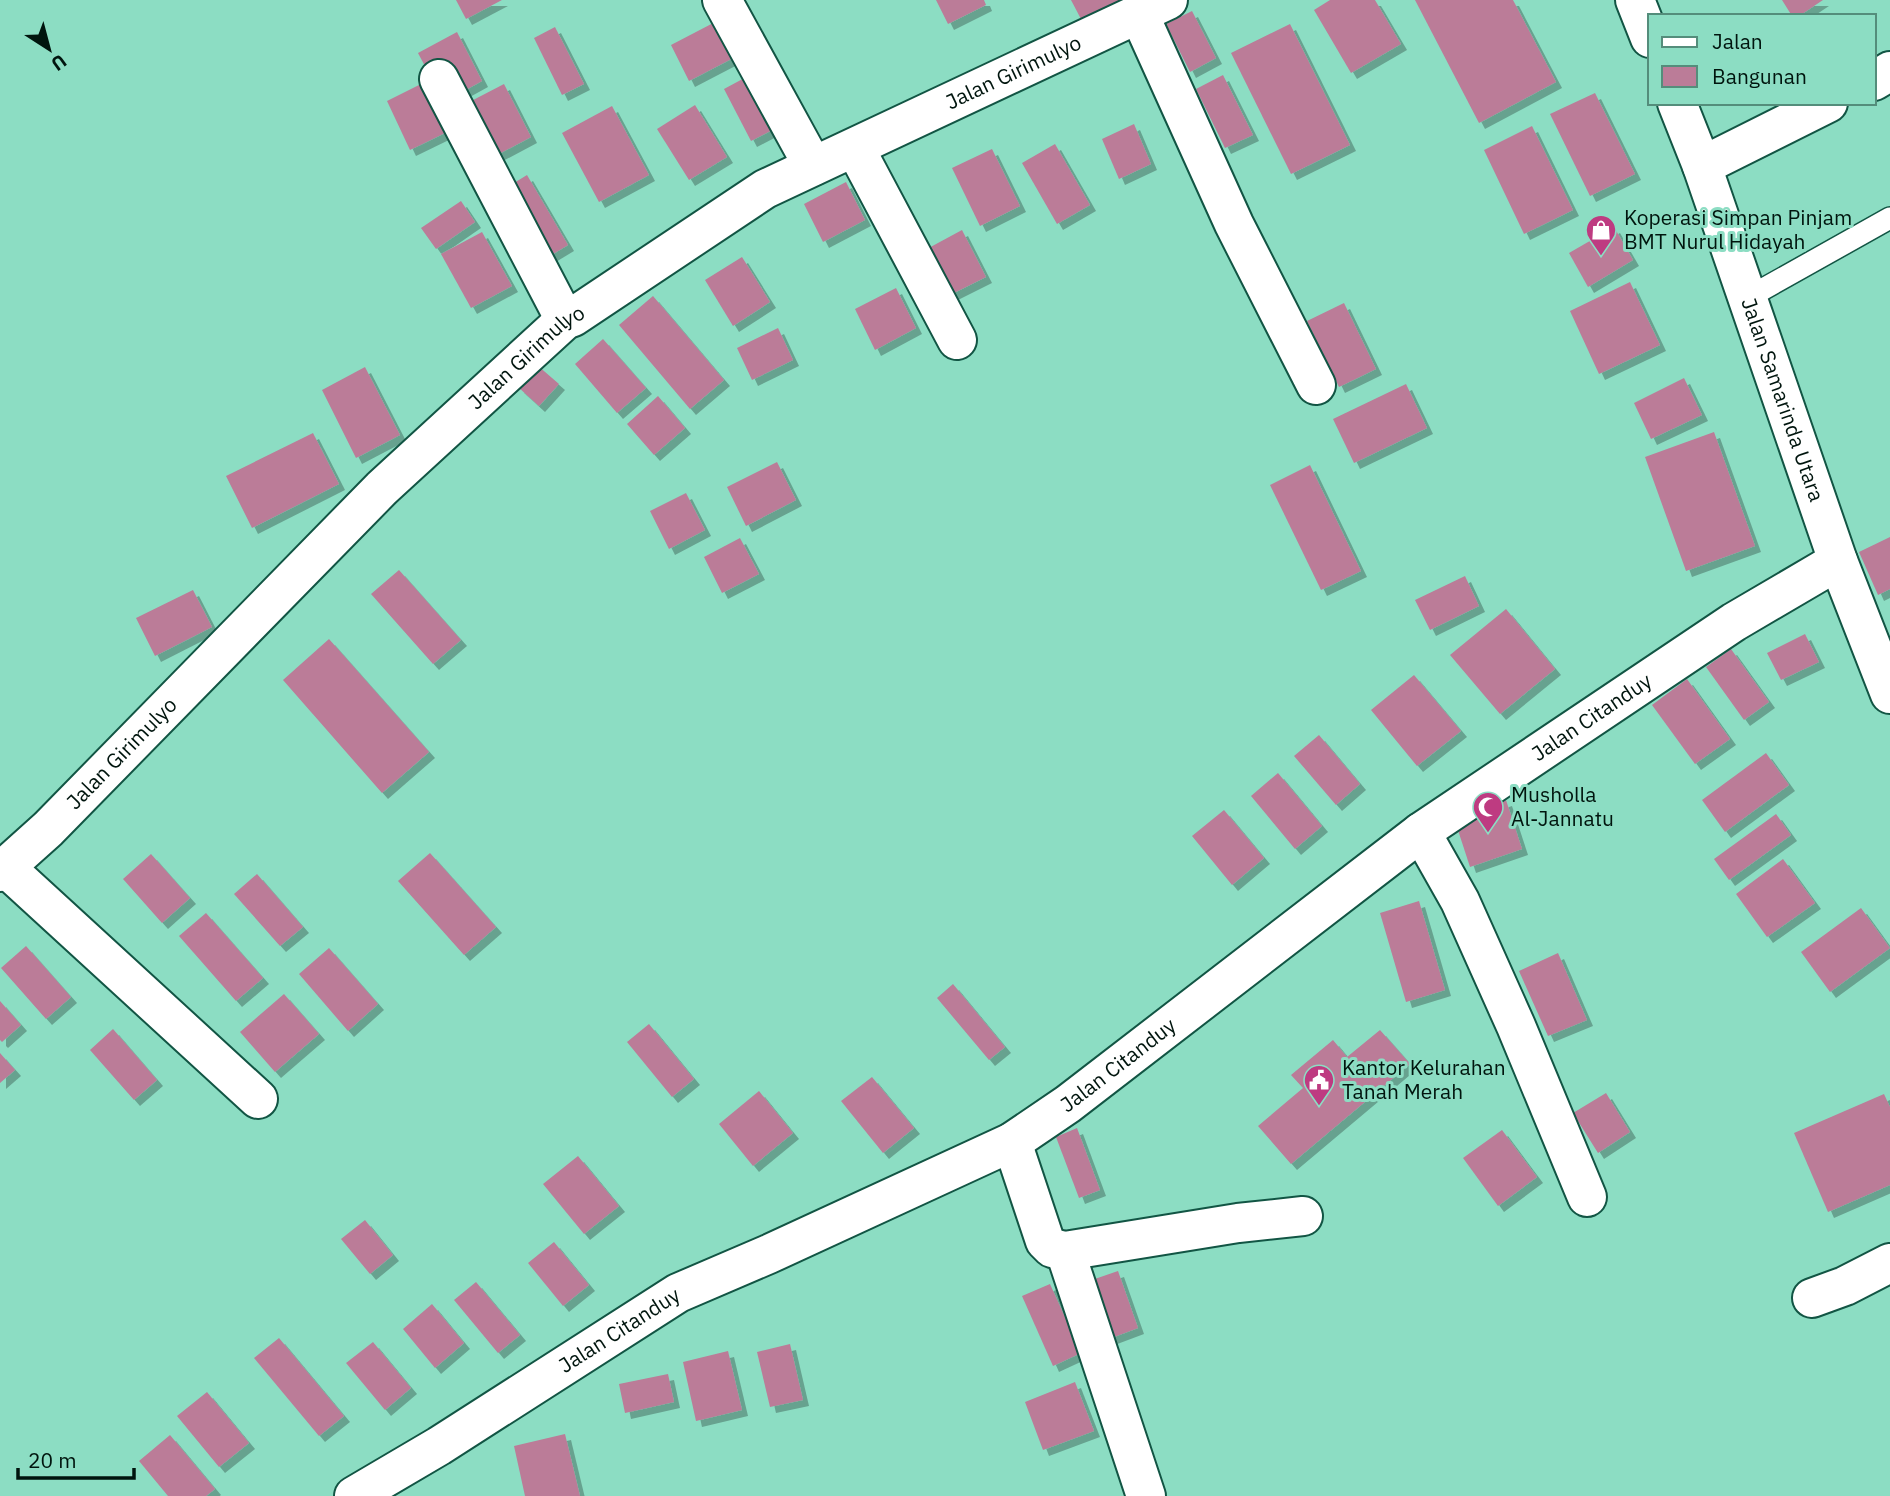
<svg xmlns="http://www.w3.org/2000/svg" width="1890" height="1496" font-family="'IBM Plex Sans',sans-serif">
<defs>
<filter id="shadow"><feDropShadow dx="6" dy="6" stdDeviation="0" flood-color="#0004"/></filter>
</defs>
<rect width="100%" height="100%" fill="#8cddc3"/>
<g fill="#bb7c98" filter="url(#shadow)">
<polygon points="456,0 502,0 466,19"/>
<polygon points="936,0 984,0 986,5 948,24"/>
<polygon points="1071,0 1123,0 1082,21"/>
<polygon points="1330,0 1375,0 1401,44 1351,73 1314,10"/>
<polygon points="1415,0 1513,0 1556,82 1479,123"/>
<polygon points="1782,0 1823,0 1799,16 1792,16"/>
<polygon points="1192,11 1216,58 1190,72 1166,24"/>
<polygon points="719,20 737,56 689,81 671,45"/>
<polygon points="1290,24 1350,145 1291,174 1231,53"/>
<polygon points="555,27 584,84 562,95 534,38"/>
<polygon points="457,32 482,81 444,102 418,53"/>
<polygon points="750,75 776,128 751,141 724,89"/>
<polygon points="1223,75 1253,135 1225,148 1196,89"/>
<polygon points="421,84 445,133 410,150 387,101"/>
<polygon points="504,84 531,137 480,164 452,111"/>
<polygon points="1595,93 1635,174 1590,196 1550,114"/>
<polygon points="695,105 727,157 689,180 657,129"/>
<polygon points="612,106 649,175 599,202 562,133"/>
<polygon points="1134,124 1151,164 1119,179 1102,139"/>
<polygon points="1532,126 1573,210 1524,234 1484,150"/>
<polygon points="1055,144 1090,205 1057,224 1022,163"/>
<polygon points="992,149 1020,206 980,226 952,168"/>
<polygon points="527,175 568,245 530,268 488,199"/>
<polygon points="846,182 865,220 823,242 804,204"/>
<polygon points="461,201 475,222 436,249 421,228"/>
<polygon points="1614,227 1633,260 1588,287 1569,253"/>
<polygon points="962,230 986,277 948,296 925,250"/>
<polygon points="482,232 512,286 471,308 441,254"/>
<polygon points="742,257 770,302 733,326 705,280"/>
<polygon points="1630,282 1660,345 1599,374 1570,311"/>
<polygon points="896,288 916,328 875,350 855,309"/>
<polygon points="653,296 724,380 690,409 619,325"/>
<polygon points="1344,303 1376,369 1339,387 1307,321"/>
<polygon points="778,328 793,360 752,380 737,348"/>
<polygon points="603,339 646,388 617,413 575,364"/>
<polygon points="537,365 559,384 539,406 518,387"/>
<polygon points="365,367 400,435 356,458 322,390"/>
<polygon points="1684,378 1702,415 1651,439 1634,403"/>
<polygon points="1406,384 1427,428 1354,463 1333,419"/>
<polygon points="658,396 685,428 654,455 627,424"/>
<polygon points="1714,432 1755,546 1686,571 1645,457"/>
<polygon points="313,433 339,484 252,528 226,476"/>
<polygon points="777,462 796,500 746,526 727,487"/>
<polygon points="1310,465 1361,571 1321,590 1270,485"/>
<polygon points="686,493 705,530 669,549 650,511"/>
<polygon points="1890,537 1890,589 1878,595 1859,552"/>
<polygon points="740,538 759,574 722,593 704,557"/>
<polygon points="399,570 461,640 433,664 371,594"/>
<polygon points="1465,576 1479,606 1430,630 1415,600"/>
<polygon points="193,590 212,627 155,656 136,618"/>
<polygon points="1506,609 1555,669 1500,714 1450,655"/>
<polygon points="1805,634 1819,662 1781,680 1767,653"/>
<polygon points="329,639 429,752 382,793 283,680"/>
<polygon points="1731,649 1769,702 1744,720 1706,667"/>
<polygon points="1414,675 1461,731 1417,766 1371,710"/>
<polygon points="1687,679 1730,739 1695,764 1652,705"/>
<polygon points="1319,735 1360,784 1336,805 1294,756"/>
<polygon points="1766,753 1789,785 1725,832 1702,800"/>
<polygon points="1278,773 1322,826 1295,849 1251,796"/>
<polygon points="1506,800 1522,849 1470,867 1454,818"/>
<polygon points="1224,810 1264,858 1232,885 1192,836"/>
<polygon points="1776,814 1791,835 1729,880 1714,859"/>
<polygon points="430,853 496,927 464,955 398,881"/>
<polygon points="151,854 190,898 162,923 123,879"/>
<polygon points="1783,859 1815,903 1767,937 1736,894"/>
<polygon points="257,874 303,927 280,946 234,894"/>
<polygon points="1419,901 1445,990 1406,1002 1380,913"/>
<polygon points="1861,908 1890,948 1830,992 1801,952"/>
<polygon points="206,913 263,978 236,1001 179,936"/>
<polygon points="26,946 71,997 46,1019 1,968"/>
<polygon points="329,948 378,1004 348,1031 299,974"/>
<polygon points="1558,953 1587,1020 1548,1036 1519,971"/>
<polygon points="953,984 1005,1047 989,1060 937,998"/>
<polygon points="284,994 319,1034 275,1072 240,1032"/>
<polygon points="0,1001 21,1025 2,1042 0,1040"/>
<polygon points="649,1024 694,1079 672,1097 627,1042"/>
<polygon points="113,1029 157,1080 134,1100 90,1050"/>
<polygon points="1380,1030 1410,1064 1291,1164 1258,1126 1303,1088 1291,1075 1333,1040 1347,1057"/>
<polygon points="0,1053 15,1070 0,1083"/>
<polygon points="872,1077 914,1128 883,1153 841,1101"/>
<polygon points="759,1091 793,1133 753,1166 719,1124"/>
<polygon points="1606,1093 1630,1132 1598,1153 1573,1113"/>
<polygon points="1884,1094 1890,1107 1890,1185 1828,1212 1794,1133"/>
<polygon points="1077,1128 1100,1190 1079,1198 1056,1137"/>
<polygon points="1502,1130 1537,1177 1498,1206 1463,1158"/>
<polygon points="578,1156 619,1206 584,1234 543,1184"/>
<polygon points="365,1220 393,1255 370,1274 341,1239"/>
<polygon points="554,1242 589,1285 563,1306 528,1263"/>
<polygon points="1118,1271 1138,1328 1106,1340 1086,1282"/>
<polygon points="476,1282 520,1335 498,1353 454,1300"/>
<polygon points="1050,1284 1081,1353 1053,1366 1022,1296"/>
<polygon points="432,1304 464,1343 435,1368 403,1329"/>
<polygon points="279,1338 344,1416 319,1436 254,1358"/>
<polygon points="373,1342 411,1388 385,1410 346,1363"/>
<polygon points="790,1344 803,1400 770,1407 757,1352"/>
<polygon points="728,1351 742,1410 696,1421 683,1362"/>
<polygon points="668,1374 674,1402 625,1413 619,1384"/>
<polygon points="1075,1382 1094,1431 1043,1450 1025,1402"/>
<polygon points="207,1392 249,1443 219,1467 177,1416"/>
<polygon points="565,1434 580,1496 525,1496 514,1446"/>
<polygon points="170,1435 215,1489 206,1496 168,1496 139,1461"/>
</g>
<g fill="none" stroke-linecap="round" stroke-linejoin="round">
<g stroke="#125544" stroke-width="24">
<polyline id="service" points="1749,297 1890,218"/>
</g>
<g stroke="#125544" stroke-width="42">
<g id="minor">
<polyline points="722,0 813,166"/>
<polyline points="1139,14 1234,224 1316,385"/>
<polyline points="439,79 565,320"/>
<polyline points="1874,81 1890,71"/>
<polyline points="855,148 957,340"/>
<polyline points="1702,166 1828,103"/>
<polyline points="1421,832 1460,901 1516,1026 1587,1197"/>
<polyline points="5,867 258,1099"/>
<path id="s1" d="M0,872L48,829L382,488L565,320L573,317L765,189L1168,0"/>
<polyline points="1012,1142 1045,1241 1052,1248 1065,1251 1238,1223 1303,1216"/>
<polyline points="1065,1251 1146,1496"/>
<polyline points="1812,1298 1845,1286 1890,1263"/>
</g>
</g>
<g stroke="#125544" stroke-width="42">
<g id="tertiary">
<path id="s2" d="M354,1496L439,1446L678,1293L769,1254L1012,1142L1068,1104L1421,832L1734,622L1838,561"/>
</g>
</g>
<g stroke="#125544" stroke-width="42">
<g id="trunk">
<polyline points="1635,0 1650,38"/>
<path id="s3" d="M1677,103L1702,166L1838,561L1890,694"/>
</g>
</g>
<use href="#service" stroke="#fff" stroke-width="21"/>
<use href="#minor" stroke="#fff" stroke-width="38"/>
<use href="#tertiary" stroke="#fff" stroke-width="38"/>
<use href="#trunk" stroke="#fff" stroke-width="38"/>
</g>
<defs>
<g id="shop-pin" transform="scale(1.575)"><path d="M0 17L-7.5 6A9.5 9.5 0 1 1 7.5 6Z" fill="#be3b81" stroke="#8cddc3"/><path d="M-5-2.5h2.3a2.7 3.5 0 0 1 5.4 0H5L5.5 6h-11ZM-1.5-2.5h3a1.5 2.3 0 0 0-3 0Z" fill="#fff"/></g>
<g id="mosque-pin" transform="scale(1.575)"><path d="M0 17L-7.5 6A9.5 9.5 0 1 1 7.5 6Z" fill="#be3b81" stroke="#8cddc3"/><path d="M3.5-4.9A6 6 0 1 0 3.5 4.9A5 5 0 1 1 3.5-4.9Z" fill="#fff"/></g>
<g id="civic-pin" transform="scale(1.575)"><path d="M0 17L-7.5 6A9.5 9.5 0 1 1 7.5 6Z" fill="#be3b81" stroke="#8cddc3"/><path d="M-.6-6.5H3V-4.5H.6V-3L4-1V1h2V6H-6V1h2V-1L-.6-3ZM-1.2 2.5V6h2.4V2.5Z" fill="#fff"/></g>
</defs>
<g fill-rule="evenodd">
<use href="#shop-pin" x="1601" y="230"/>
<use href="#mosque-pin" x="1488" y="807"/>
<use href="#civic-pin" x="1319" y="1080"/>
</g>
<g text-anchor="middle" stroke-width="6" stroke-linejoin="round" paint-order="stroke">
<g font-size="21" fill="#00150e" stroke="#8cddc3">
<text dy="7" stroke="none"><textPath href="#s1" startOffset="1304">Jalan Girimulyo</textPath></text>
<text dy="7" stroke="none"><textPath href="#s1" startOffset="737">Jalan Girimulyo</textPath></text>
<text dy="7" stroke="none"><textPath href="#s3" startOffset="315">Jalan Samarinda Utara</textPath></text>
<text dy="7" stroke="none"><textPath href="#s2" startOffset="1468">Jalan Citanduy</textPath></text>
<text dy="7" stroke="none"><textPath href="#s1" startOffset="170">Jalan Girimulyo</textPath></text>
<text dy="7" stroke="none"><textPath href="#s2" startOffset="880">Jalan Citanduy</textPath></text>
<text dy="7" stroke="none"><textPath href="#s2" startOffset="313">Jalan Citanduy</textPath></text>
</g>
<g font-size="21" fill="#00150e" stroke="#8cddc3" text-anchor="start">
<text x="1624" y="225">Koperasi Simpan Pinjam<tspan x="1624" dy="24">BMT Nurul Hidayah</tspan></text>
<text x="1511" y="802">Musholla<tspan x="1511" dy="24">Al-Jannatu</tspan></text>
<text x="1342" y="1075">Kantor Kelurahan<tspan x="1342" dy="24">Tanah Merah</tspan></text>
</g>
</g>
<rect x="1648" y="14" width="228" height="91" fill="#8cddc3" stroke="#548d7b" stroke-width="2"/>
<rect x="1662" y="37" width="35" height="10" fill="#ffffff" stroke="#548d7b" stroke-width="2"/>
<text x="1712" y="49" font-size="21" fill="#00150e">Jalan</text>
<rect x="1662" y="66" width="35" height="21" fill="#bb7c98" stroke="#548d7b" stroke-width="2"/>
<text x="1712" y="84" font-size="21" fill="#00150e">Bangunan</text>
<g transform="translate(49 49) rotate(144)" stroke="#8cddc3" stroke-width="5" paint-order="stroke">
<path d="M0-5L12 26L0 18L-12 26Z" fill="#00150e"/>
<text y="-10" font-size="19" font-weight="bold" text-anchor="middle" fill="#00150e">U</text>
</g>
<path d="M18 1468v10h116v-10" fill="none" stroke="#00150e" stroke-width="3.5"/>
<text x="28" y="1468" font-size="21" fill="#00150e" stroke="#8cddc3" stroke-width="5" paint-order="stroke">20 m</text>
</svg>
